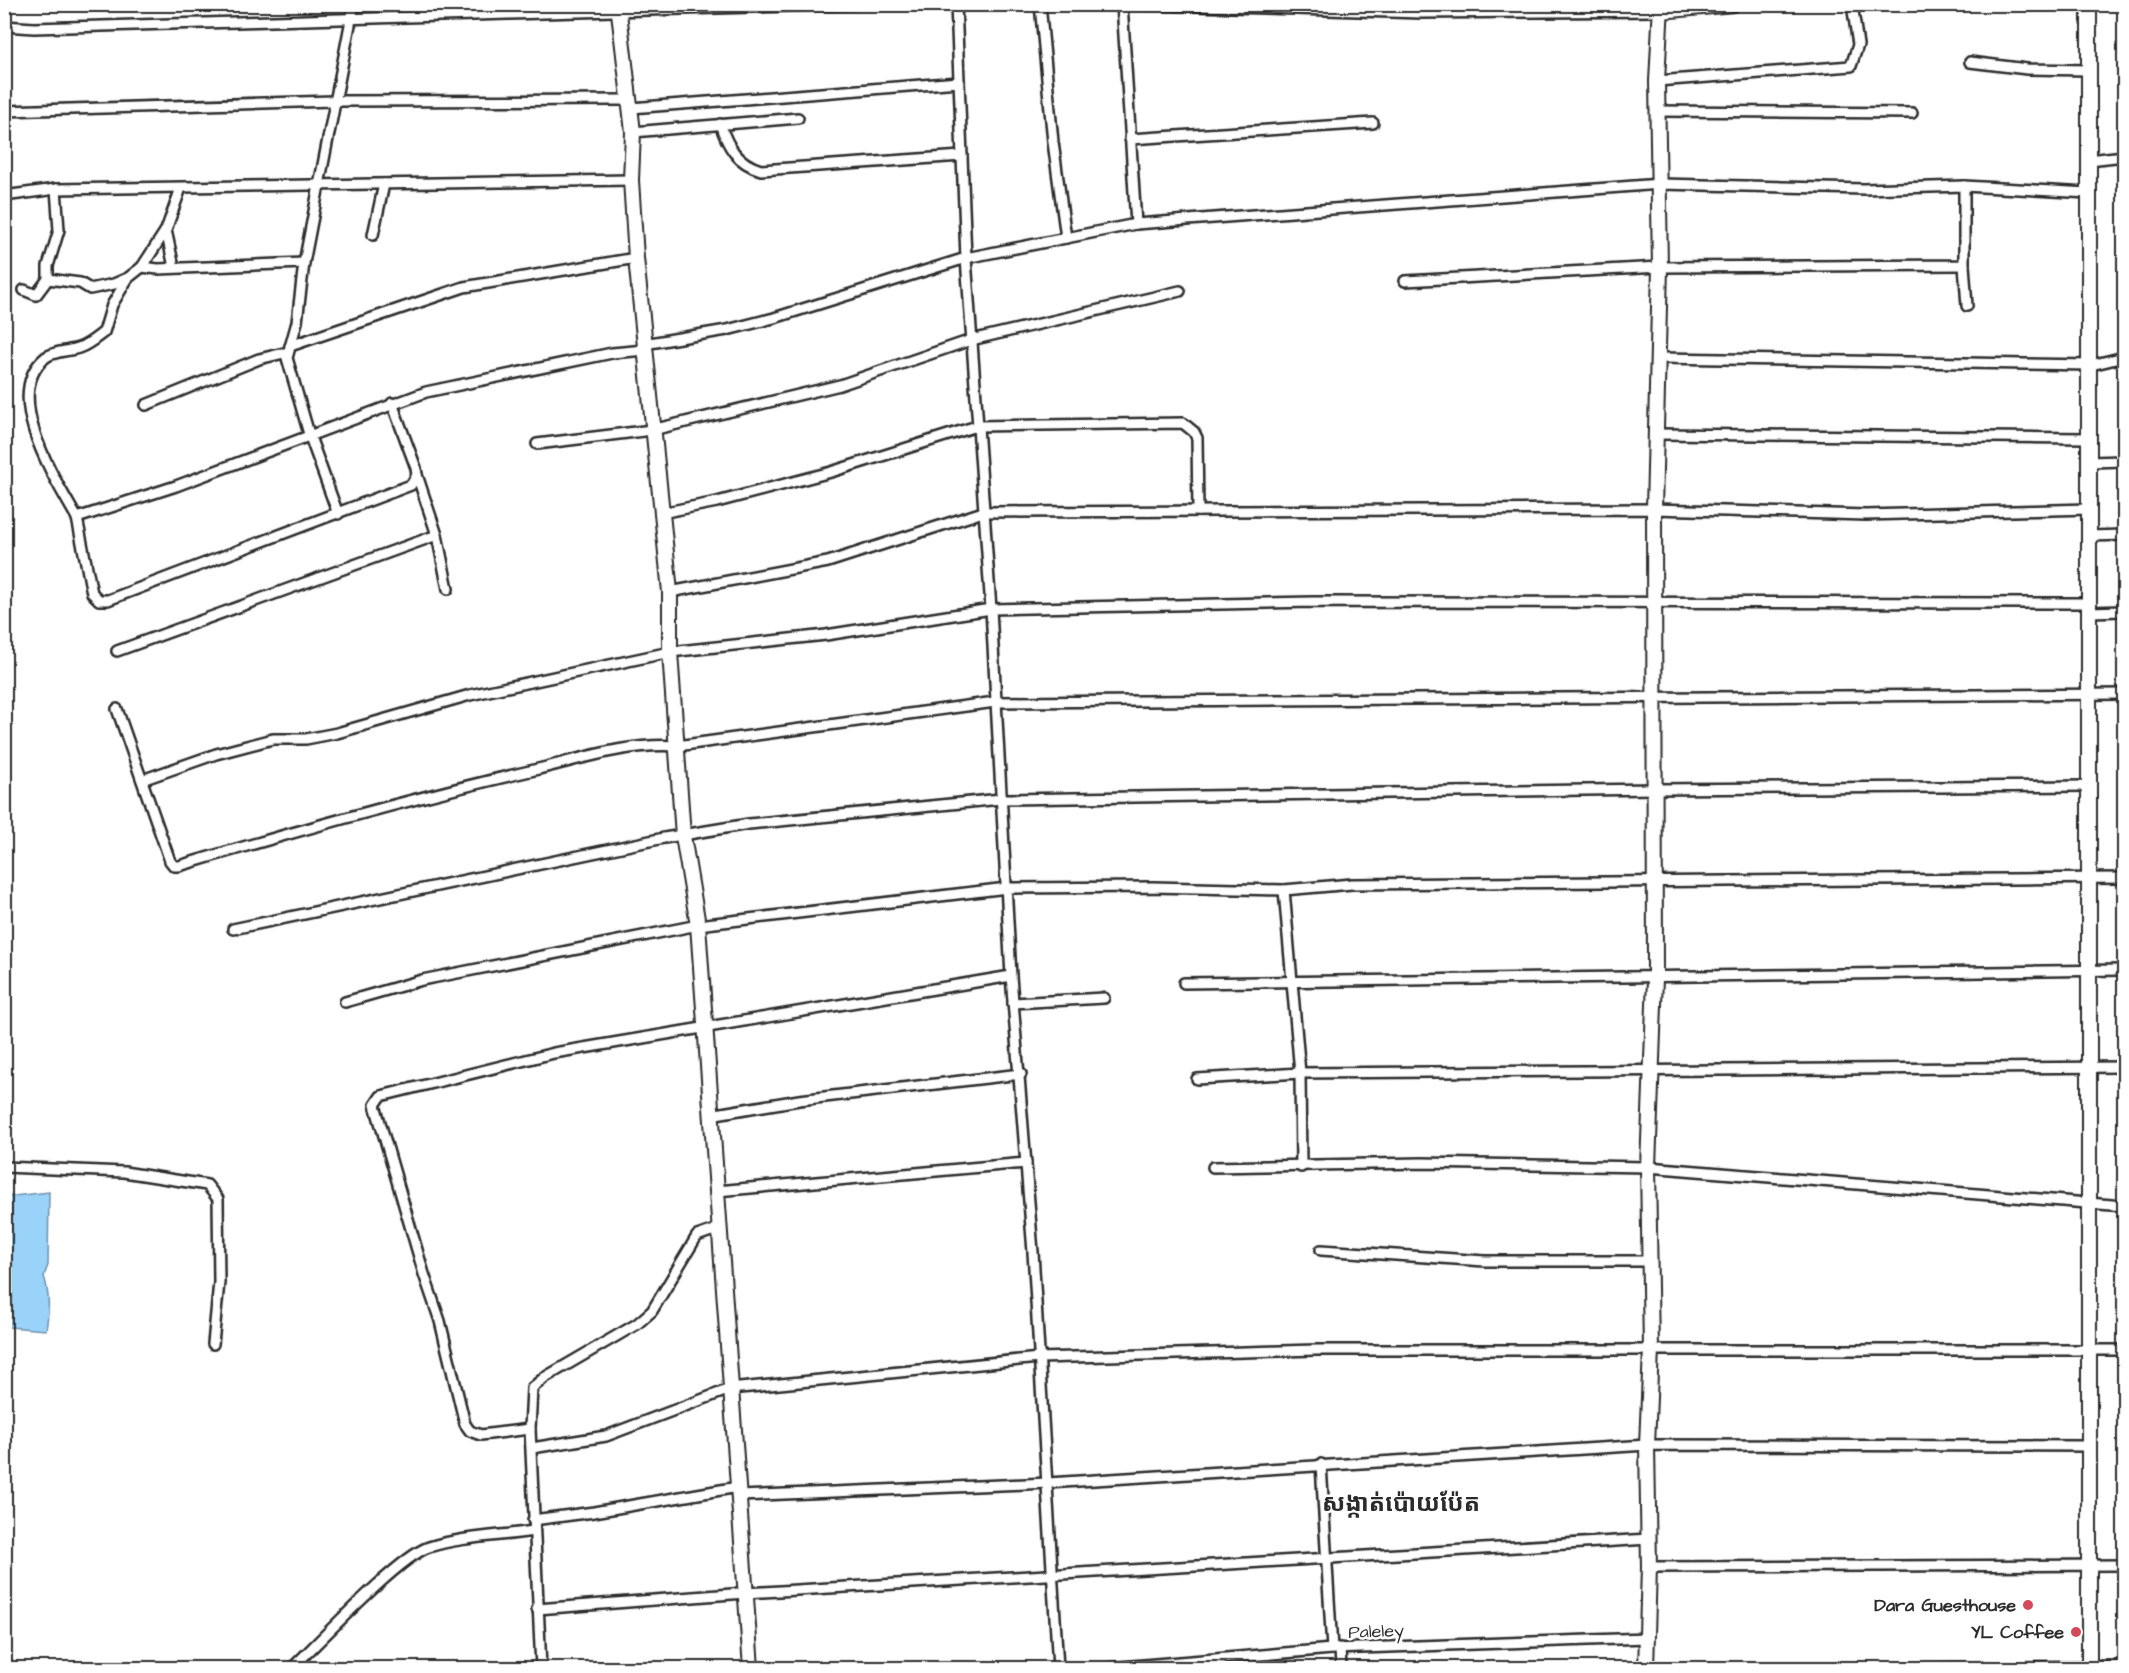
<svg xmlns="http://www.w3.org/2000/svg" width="2129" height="1673" font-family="'Architects Daughter','Noto Sans Khmer',sans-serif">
<rect width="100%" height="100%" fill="#fff"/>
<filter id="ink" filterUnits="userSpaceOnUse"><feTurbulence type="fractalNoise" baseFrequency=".0167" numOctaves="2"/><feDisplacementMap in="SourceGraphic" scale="12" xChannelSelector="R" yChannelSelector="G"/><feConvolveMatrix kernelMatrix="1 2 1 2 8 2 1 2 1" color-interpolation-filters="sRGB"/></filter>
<g filter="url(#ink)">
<path fill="#9ad3fa" stroke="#6e90a7" stroke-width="1.5" d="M49,1192L48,1265L44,1276C50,1296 49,1310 46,1330L9,1327L5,1329V1197Z"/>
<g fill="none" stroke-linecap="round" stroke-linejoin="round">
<g stroke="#2b2b2b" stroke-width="14">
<g id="street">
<polyline points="956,4 966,258 991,609 1011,976 1033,1252 1058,1668"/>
<polyline points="1040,4 1053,142 1066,238"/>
<polyline points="1122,4 1136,224"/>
<polyline points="1133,4 1421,13 1661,11"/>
<polyline points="4,26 34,28 854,4"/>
<polyline points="1970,62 2027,69 2089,70"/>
<polyline points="1657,81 1851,66 1858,45 1852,4"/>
<polyline points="631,108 959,82"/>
<polyline points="4,111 333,101 630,100"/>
<polyline points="1659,111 1912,113"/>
<path d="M720,124C728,147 737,163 761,170L962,156"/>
<polyline points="633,132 798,118"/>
<polyline points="1130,139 1373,123"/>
<polyline points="2089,160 2124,156"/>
<polyline points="4,196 56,189 631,180"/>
<polyline points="373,235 384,184"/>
<polyline points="1964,265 1967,306"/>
<polyline points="142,267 166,230"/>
<polyline points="174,267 166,230 181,188"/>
<path d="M128,278L112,305L104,332C97,337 89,344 81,347C69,352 57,350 46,357C0,394 55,479 77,518L176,486L426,392L612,353L645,350"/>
<polyline points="48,279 80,283 90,289 114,284 128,278 142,267 158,269 304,263"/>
<polyline points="1405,281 1660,267 1964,265 1964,186"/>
<polyline points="24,290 36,295 48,279 48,266 59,230 56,189"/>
<polyline points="644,344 727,330 774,318 966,258 1136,224 1660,184 1864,189 1964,186 2089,193"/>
<polyline points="290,346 464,287 636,258"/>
<polyline points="1658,358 2091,365 2124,357"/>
<polyline points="146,405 259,359 288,352"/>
<polyline points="1655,434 2089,438"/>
<polyline points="537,444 652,430 840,385 971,340 1180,291"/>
<polyline points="2089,462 2124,461"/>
<polyline points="417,475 437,535 448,589"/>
<polyline points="661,513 717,502 831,472 977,426 1183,423 1194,432 1197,438 1198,511"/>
<polyline points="338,514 309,434 287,358 297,322 304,263 354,4"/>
<polyline points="77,518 92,593 99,600 108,600 411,485 417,475 416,468 392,403"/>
<polyline points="2089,536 2124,535"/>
<polyline points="670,592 828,562 983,512 1654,509 1866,515 2089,509"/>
<polyline points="2089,612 2124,611"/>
<polyline points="117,651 437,535"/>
<path d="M117,709L170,861L174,866H179C296,831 412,798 530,771C578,760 628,742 677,746L995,702L2124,694"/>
<polyline points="142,780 216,754 273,739 306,739 337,733 470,695 670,652 826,635 991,609 1313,602 2089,603"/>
<polyline points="1284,890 1300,1073 1301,1167"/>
<polyline points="233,929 664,838 749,824 1001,799 1654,789 2089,786"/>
<polyline points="1184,983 2124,970"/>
<polyline points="345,1002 422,980 698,925 1007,888 1153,887 1284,890 1352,884 2124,878"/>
<polyline points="1013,1003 1104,998"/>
<polyline points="1197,1079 1300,1073 2124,1067"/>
<polyline points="710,1115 799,1100 1021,1074"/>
<polyline points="4,1167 124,1172 207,1185 218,1199 219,1282 213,1344"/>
<polyline points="1213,1167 1422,1163 1648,1167 2124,1206"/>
<polyline points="717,1191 1026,1163"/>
<polyline points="1321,1250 1485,1261 1650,1261"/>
<polyline points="530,1429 481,1435 470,1431 465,1424 440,1321 424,1274 375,1105 381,1096 554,1053 1011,976"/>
<polyline points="532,1448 606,1436 730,1389 1039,1358 1316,1350 2124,1350"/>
<polyline points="1321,1464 1332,1649"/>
<polyline points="739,1496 1048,1483 1647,1445 2089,1446"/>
<polyline points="533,1520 594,1512 738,1487"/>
<polyline points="1649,1567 2124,1565"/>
<polyline points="537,1609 745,1593 1649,1539"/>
<polyline points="1340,1648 1341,1668"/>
<path d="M292,1668C318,1643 400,1556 429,1547C460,1537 501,1536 534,1531"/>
<polyline points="541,1668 530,1429 532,1388 544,1378 637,1324 652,1311 697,1236 720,1228"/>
<polyline points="1108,1668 1332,1649 1647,1638"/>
<polyline points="1945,1668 2124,1666"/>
</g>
</g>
<g stroke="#2b2b2b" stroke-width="18">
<g id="secondary">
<polyline points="618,4 633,132 631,180 636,258 670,592 670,652 683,836 698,925 751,1668"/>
<polyline points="1661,11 1733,4"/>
<polyline points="1646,1668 1649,1567 1647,1445 1651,1349 1648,1167 1655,978 1654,509 1660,267 1657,81 1661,4"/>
<polyline points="2089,1668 2089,4"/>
</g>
</g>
<use href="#street" stroke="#fff" stroke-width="9"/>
<use href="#secondary" stroke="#fff" stroke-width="14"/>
</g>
</g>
<g fill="#d1495b" stroke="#fff" stroke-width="2">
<circle cx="2028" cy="1605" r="6"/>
<circle cx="2076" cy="1632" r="6"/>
</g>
<g text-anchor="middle" stroke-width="5" stroke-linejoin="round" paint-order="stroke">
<g font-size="18" font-weight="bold" fill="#2b2b2b" stroke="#fff" text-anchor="end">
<text x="2016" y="1611">Dara Guesthouse</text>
<text x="2064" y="1638">YL Coffee</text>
</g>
<g font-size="18" fill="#2b2b2b" stroke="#fff">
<text transform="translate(1376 1631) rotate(-2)" y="6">Paleley</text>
</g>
<g font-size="24" font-weight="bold" fill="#2b2b2b" stroke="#fff">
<text x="1401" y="1511">សង្កាត់ប៉ោយប៉ែត</text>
</g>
</g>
<rect width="2129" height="1673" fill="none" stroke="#fff" stroke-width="24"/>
<rect x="12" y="12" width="2105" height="1649" fill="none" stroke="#2b2b2b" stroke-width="2" filter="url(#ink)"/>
</svg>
